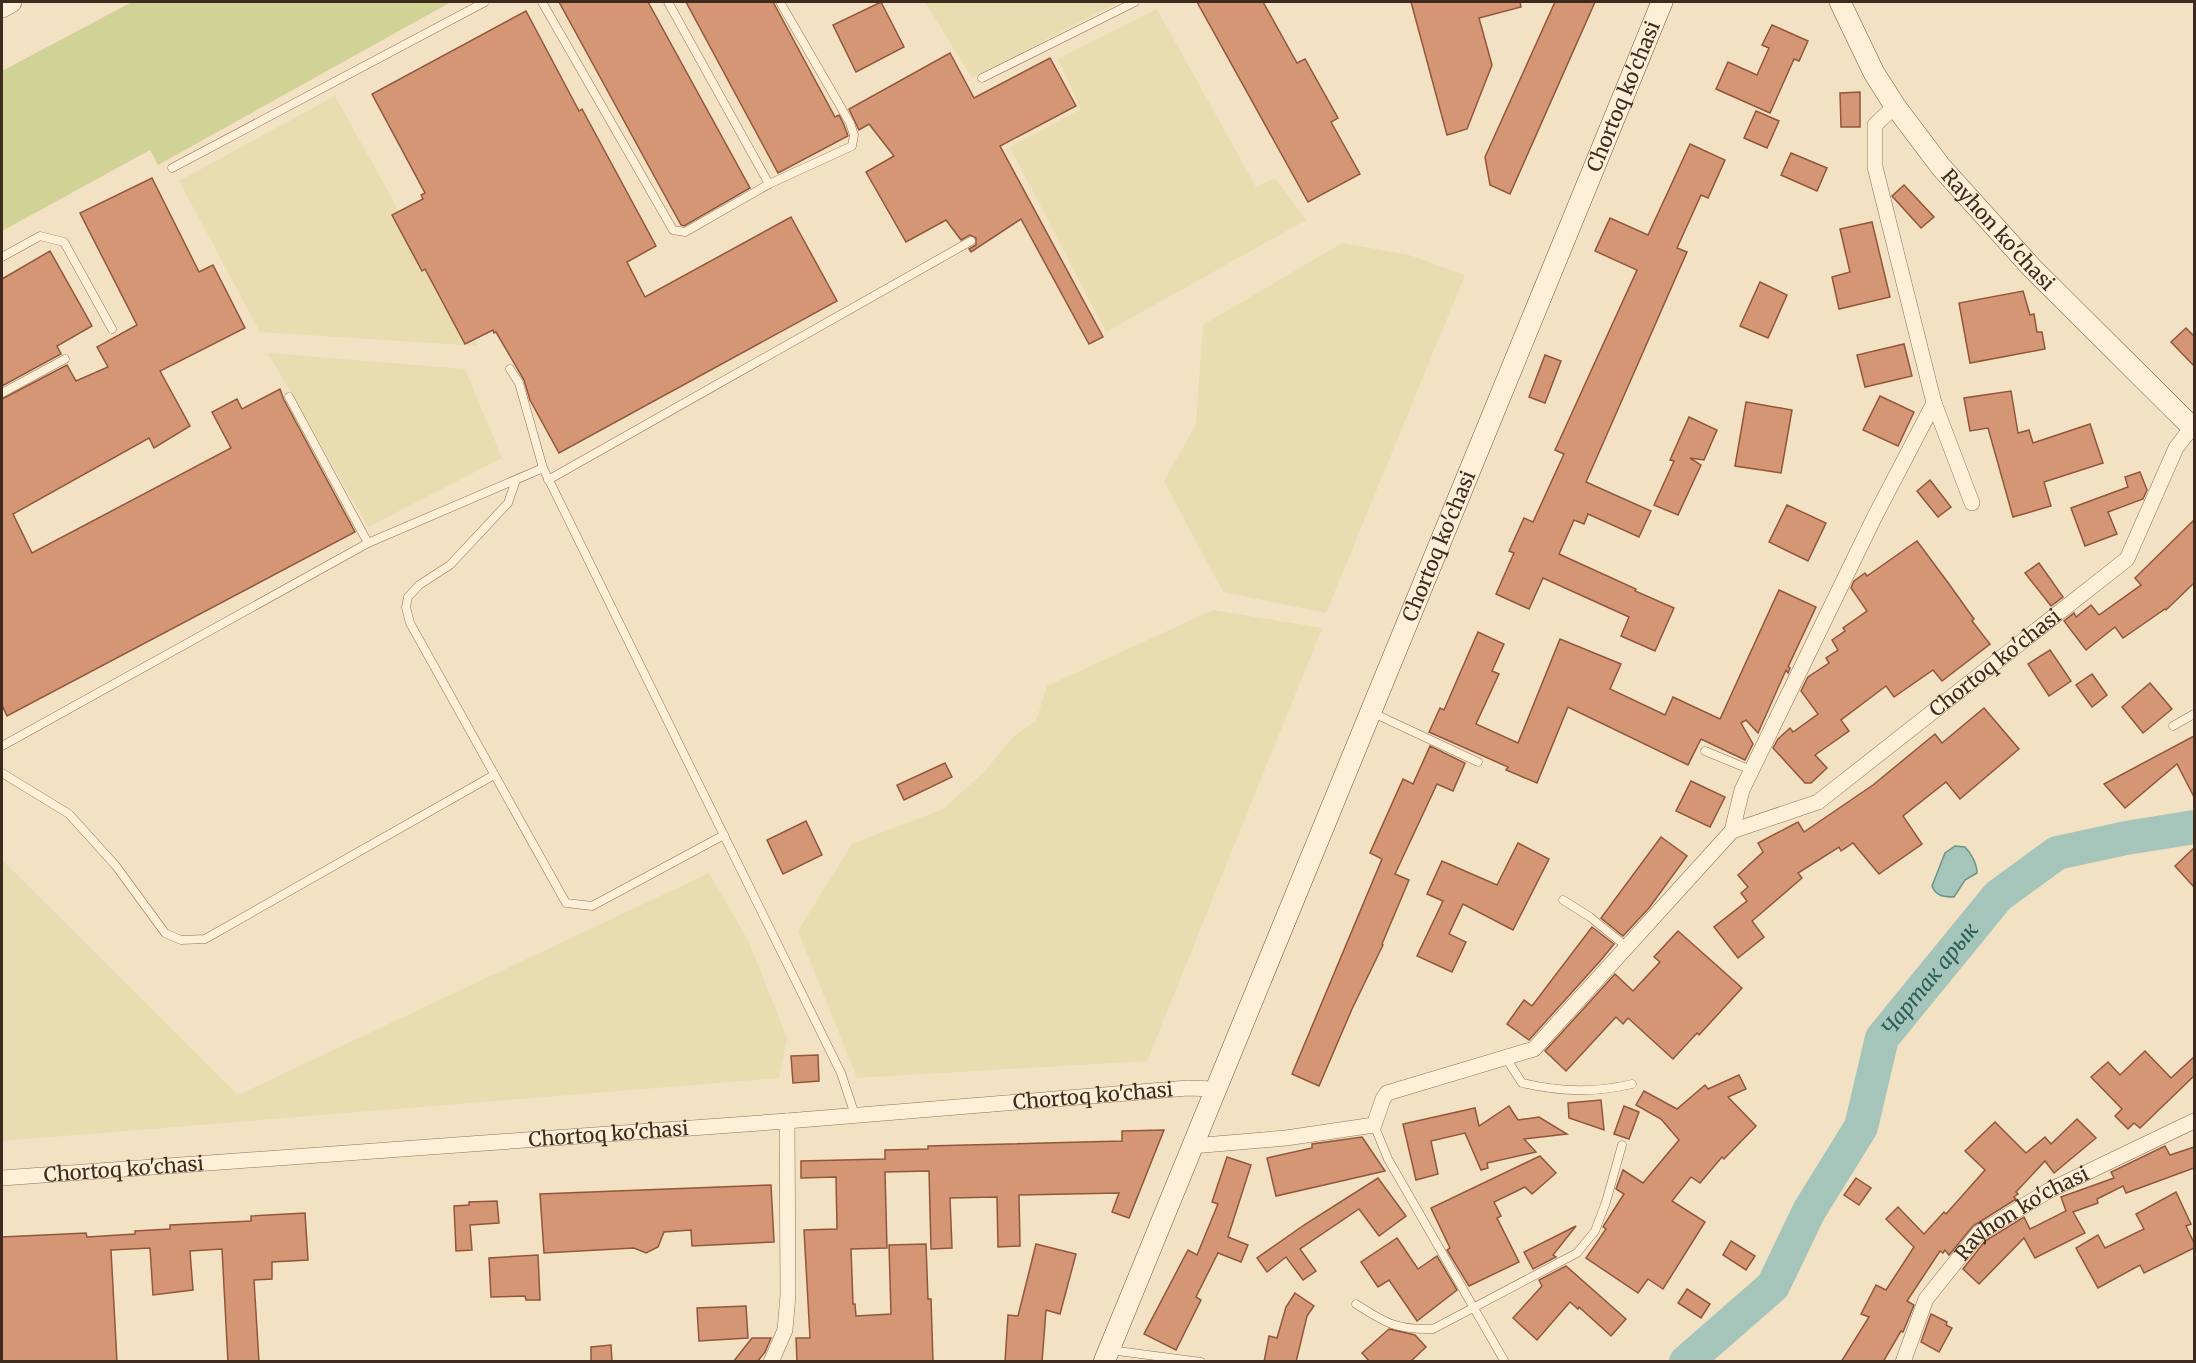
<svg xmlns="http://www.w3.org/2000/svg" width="2196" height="1363" font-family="Merriweather,serif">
<rect width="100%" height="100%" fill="#f3e1c4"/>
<g fill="#e9dcb0">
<polygon points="925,2 1118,2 972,78"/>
<polygon points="1157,9 1256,187 1275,178 1306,220 1106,332 1010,147 1081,109 1058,59"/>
<polygon points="335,96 394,202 478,346 260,332 179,181"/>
<polygon points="1342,243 1409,255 1465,275 1326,613 1223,592 1164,481 1196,424 1203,325"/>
<polygon points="268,353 465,369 502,458 368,527"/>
<polygon points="1213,610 1322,628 1147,1061 857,1078 798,931 852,844 943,809 984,772 1014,736 1036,721 1047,686"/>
<polygon points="2,860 238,1095 709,873 749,942 787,1038 779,1078 2,1141"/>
</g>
<polygon fill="#d0d296" points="132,2 451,2 158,165 150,150 2,231 2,71"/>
<path fill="#a6c5ba" stroke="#6b9587" stroke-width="1.5" d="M1955,846L1965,847C1971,853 1977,864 1977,873L1965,880L1954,897C1943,897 1936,896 1932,886L1945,853Z"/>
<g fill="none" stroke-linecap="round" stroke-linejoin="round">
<path stroke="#a6c5ba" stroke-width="34" id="s1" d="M1686,1362L1773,1286L1809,1211L1861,1127L1882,1038L1998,896L2057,853L2126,838L2194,827"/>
</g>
<g fill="#d59676" stroke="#91573b" stroke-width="1.5">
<polygon points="559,2 648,2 750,188 684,226 681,225"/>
<polygon points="686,2 773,2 835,117 839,115 844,125 848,136 778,173"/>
<polygon points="881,2 904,47 856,72 833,25"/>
<polygon points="1197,2 1263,2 1297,63 1305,59 1338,118 1331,122 1360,174 1308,202"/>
<polygon points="1411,2 1520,2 1521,7 1479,18 1492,65 1467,129 1447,135"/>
<polygon points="1555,2 1595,2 1510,194 1490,185 1485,157"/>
<polygon points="526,11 579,111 582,109 656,246 627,262 645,297 791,217 837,301 559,453 530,400 524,380 496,332 494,333 493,330 465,344 425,269 422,271 392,215 423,199 421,195 425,193 372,94"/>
<polygon points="1772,25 1808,41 1799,61 1794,59 1770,113 1716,89 1728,62 1757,75 1769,48 1762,45"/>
<polygon points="950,53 974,98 1050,58 1076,106 1000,146 1103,337 1089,344 1021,219 971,252 969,249 976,245 976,238 970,235 961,240 946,220 906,242 866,172 894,156 869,124 859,130 849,109"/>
<polygon points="1860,92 1860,127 1841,127 1840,93"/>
<polygon points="1756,111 1779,121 1767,148 1744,138"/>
<polygon points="1690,144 1725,160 1708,198 1701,195 1677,248 1687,252 1586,482 1651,511 1639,537 1588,514 1584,524 1574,520 1559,554 1636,589 1635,591 1674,608 1655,651 1621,636 1629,617 1543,578 1529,609 1496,594 1514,553 1509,551 1524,518 1533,522 1564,454 1555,450 1637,270 1595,251 1610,218 1648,235"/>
<polygon points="1791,153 1827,168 1817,191 1781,175"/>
<polygon points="152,178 199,272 213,265 245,328 160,371 190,426 154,448 149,438 13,514 32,553 231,448 212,412 237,399 242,409 280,389 284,400 355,532 7,716 2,705 2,399 67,365 76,381 108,367 97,347 137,325 80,213"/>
<polygon points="1904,185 1934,217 1921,228 1892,196"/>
<polygon points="1872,222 1890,297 1839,309 1832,277 1850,272 1840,229"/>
<polygon points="50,251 92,326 57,346 61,354 2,386 2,279"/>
<polygon points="1760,282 1787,295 1768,338 1740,326"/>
<polygon points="2023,291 2030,315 2034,314 2037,332 2042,332 2045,349 1970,363 1959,303"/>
<polygon points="2186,328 2194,336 2194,366 2171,342"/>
<polygon points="1904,344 1912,376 1865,387 1857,355"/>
<polygon points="1545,355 1561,361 1545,403 1529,397"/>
<polygon points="2011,391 2018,433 2029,430 2033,443 2090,424 2103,463 2044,482 2051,506 2013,517 1988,428 1970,431 1964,398"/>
<polygon points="1880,396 1914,412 1898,446 1863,430"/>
<polygon points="1746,402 1792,410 1781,473 1735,466"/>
<polygon points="1689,417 1717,430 1704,460 1690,458 1701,465 1678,515 1654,505 1674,461 1670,460"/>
<polygon points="2140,472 2147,490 2143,499 2108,512 2117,534 2085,546 2071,508 2128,487 2125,477"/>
<polygon points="1930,480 1951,507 1938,517 1917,491"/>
<polygon points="1787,505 1826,523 1808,561 1769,542"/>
<polygon points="2194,520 2194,583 2166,610 2165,609 2123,638 2115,627 2086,650 2064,621 2074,613 2076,617 2091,605 2099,615 2141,585 2135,578"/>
<polygon points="1917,541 1949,584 1974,619 1972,621 1990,644 1942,681 1933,670 1894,697 1886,686 1841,720 1849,731 1815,755 1827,768 1811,783 1805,783 1773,748 1778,739 1790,728 1793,732 1818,714 1801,691 1808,677 1829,663 1826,658 1838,650 1832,640 1845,631 1843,628 1867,611 1851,588 1854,581 1865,573 1867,576"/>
<polygon points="2039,563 2063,597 2051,606 2025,573"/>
<polygon points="1779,590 1816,607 1788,667 1790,668 1788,673 1786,670 1758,733 1746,720 1741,723 1753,744 1745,760 1701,739 1688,765 1568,707 1537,783 1506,770 1508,767 1429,732 1440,708 1444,710 1478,632 1504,644 1492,671 1499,674 1476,724 1518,743 1560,639 1621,664 1610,689 1665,715 1673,697 1720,719"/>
<polygon points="2050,650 2071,681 2049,696 2028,664"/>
<polygon points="2092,674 2107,695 2092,707 2076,685"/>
<polygon points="2150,683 2172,709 2143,733 2122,707"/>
<polygon points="1984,708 2019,749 1960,799 1946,782 1903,816 1922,844 1879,874 1853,843 1841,851 1839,847 1798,873 1802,878 1752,921 1764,937 1738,958 1714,927 1747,901 1741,893 1748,887 1738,875 1763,852 1758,843 1798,822 1804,832 1873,785 1935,734 1942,743"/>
<polygon points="2194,736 2194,797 2177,764 2125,808 2104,784"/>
<polygon points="1430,746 1465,763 1453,791 1437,784 1395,874 1409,880 1382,944 1383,945 1352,1009 1319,1086 1292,1074 1382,859 1370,853 1403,779 1413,784"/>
<polygon points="945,763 952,777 904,800 897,785"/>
<polygon points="1691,781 1725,797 1710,827 1676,811"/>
<polygon points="806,821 822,855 783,874 767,840"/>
<polygon points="1661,837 1687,856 1649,908 1623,936 1601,918"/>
<polygon points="1518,843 1549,859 1513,930 1463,904 1449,934 1466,942 1452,972 1417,956 1443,901 1427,894 1442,861 1497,885"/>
<polygon points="2194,848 2194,887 2175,866"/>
<polygon points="1592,927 1614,944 1601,960 1529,1040 1507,1024 1524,1000 1532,1006"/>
<polygon points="1678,931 1742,988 1699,1035 1697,1033 1673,1059 1628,1018 1623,1024 1616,1017 1566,1071 1545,1051 1615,974 1633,991 1660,962 1654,957"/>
<polygon points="2145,1051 2171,1078 2194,1057 2194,1076 2140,1128 2134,1123 2128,1129 2115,1116 2122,1109 2091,1077 2108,1062 2120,1075"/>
<polygon points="818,1055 819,1081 793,1083 791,1056"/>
<polygon points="1739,1075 1746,1089 1728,1097 1756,1126 1724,1159 1722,1157 1700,1183 1691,1177 1672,1201 1705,1222 1663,1289 1648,1279 1638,1293 1586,1258 1606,1229 1603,1227 1604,1225 1624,1194 1616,1189 1623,1170 1643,1183 1679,1140 1661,1119 1636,1105 1644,1091 1677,1109 1705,1085 1708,1089"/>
<polygon points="1601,1100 1604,1130 1569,1118 1568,1103"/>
<polygon points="1509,1106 1518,1120 1539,1117 1567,1134 1524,1139 1536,1152 1487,1163 1488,1168 1481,1170 1465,1133 1431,1141 1438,1174 1416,1180 1403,1124 1475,1108 1479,1126"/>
<polygon points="1624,1106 1639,1112 1629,1139 1614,1134"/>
<polygon points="2077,1119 2096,1138 2054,1173 2045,1161 2016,1192 2018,1194 2014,1197 2016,1199 1973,1226 1949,1255 1945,1250 1943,1253 1940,1251 1907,1301 1914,1305 1903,1332 1901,1331 1883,1362 1841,1362 1869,1317 1861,1314 1876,1285 1886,1290 1914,1247 1886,1219 1898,1207 1924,1234 1944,1212 1946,1214 1985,1170 1965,1151 1995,1122 2026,1153 2045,1137 2051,1144"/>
<polygon points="1164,1130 1129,1218 1112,1212 1119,1193 1019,1195 1020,1246 998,1247 997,1197 950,1198 952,1248 931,1249 929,1171 885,1172 887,1248 851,1249 853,1304 855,1304 856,1316 891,1314 889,1245 926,1244 928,1299 931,1299 933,1362 797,1362 796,1338 810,1338 804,1230 837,1229 836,1177 801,1178 801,1161 885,1159 885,1150 928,1149 928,1146 1122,1141 1122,1131"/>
<polygon points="1362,1137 1385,1171 1276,1196 1267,1158 1312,1148 1312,1144"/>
<polygon points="2165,1146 2170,1155 2194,1147 2194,1168 2126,1193 2123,1186 2097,1199 2098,1203 2073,1212 2085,1233 2035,1258 2024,1238 1979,1284 1963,1269 1985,1241 2024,1217 2030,1229 2066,1211 2061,1197 2114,1178 2111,1172"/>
<polygon points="1540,1156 1556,1173 1532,1194 1525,1187 1494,1202 1501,1216 1497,1218 1519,1262 1469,1286 1447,1250 1450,1248 1431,1208"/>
<polygon points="1227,1157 1251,1165 1228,1237 1248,1245 1241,1262 1218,1253 1196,1297 1201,1300 1176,1350 1144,1334 1188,1250 1197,1255 1218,1204 1212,1202"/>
<polygon points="1378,1178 1406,1216 1379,1236 1359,1209 1300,1249 1316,1271 1303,1280 1286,1257 1267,1272 1257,1258 1304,1225"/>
<polygon points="1856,1178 1871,1188 1859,1205 1844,1195"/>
<polygon points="771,1185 774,1242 692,1246 691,1230 664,1232 658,1247 646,1253 634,1248 544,1253 540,1194"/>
<polygon points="2176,1192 2191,1224 2186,1226 2194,1243 2194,1248 2144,1273 2140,1265 2098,1288 2076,1248 2098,1235 2105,1248 2144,1229 2136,1214"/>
<polygon points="497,1201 499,1223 470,1225 472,1250 456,1251 454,1206 469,1205 469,1202"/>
<polygon points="305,1213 308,1260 272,1262 272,1279 254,1280 259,1362 228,1362 222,1249 190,1251 193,1290 153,1295 150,1248 111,1250 117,1362 2,1362 2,1237 86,1233 87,1237 135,1234 135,1231 170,1229 170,1225 251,1221 251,1216"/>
<polygon points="1576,1226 1553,1255 1556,1257 1533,1269 1524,1252"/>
<polygon points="1397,1238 1418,1269 1437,1256 1457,1290 1417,1321 1389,1280 1378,1287 1361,1262"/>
<polygon points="1731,1241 1755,1256 1746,1270 1723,1255"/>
<polygon points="1036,1244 1076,1254 1060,1314 1046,1310 1042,1362 1005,1362 1008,1315 1018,1316"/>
<polygon points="538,1255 540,1300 526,1300 525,1296 491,1297 489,1258"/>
<polygon points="1566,1266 1626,1319 1611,1336 1579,1307 1578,1309 1570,1302 1537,1340 1513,1318 1542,1286 1539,1280"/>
<polygon points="1687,1289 1710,1304 1701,1318 1678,1303"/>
<polygon points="1295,1293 1314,1306 1307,1316 1296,1362 1264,1362 1269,1336 1277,1338 1286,1307"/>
<polygon points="746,1306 748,1338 699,1341 697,1308"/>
<polygon points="1931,1314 1947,1322 1946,1325 1952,1328 1939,1352 1921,1342"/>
<polygon points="1389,1329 1415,1335 1426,1347 1410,1362 1370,1362 1362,1353"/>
<polygon points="752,1338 771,1338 765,1352 757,1362 733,1362"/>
<polygon points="611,1345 612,1362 591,1362 591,1347"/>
</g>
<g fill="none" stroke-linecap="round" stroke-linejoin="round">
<g stroke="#907158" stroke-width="9">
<g id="lane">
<polyline points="542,2 673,230 685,232 769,184 852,146 854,135 850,123 780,2"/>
<polyline points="668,2 769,184"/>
<polyline points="982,78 1135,2"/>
<polyline points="172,168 485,2"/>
<polyline points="2,257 40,236 64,242 112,329"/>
<polyline points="510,369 519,383 543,468 841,1073 855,1115"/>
<polyline points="2,393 65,359"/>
<polyline points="289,397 368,543"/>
<polyline points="516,480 508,503 450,565 419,585 408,597 406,607 410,623 566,903 592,906 724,835"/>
<polyline points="548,480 971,241"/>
<polyline points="1371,712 1478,762"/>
<polyline points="2173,726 2194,714"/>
<polyline points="2,746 368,543 543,468"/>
<polyline points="1705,751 1751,770"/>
<polyline points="2,773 69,814 116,866 165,933 181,940 205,939 494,775"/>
<polyline points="1563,900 1590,917 1627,947"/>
<path d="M1506,1058L1522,1083C1559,1092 1595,1093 1632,1084"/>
<polyline points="1374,1125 1388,1159 1505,1362"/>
<path d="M1356,1304C1385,1323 1397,1330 1433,1329L1577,1253L1595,1231L1606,1202L1622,1145"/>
<polyline points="1110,1350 1201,1362"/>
</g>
</g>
<g stroke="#907158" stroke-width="16">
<g id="street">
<polyline points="1934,403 1972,503"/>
<path id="s2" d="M1732,831L1818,802L2127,559L2176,448L2192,427"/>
<polyline points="1192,1146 1286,1138 1374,1125 1383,1099 1387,1093 1534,1049 1732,831 1742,790 1874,518 1934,403 1875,167 1875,125 1895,106"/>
<path id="s3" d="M2,1178L787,1121L1188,1088L1214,1089"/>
<polyline points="771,1362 785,1330 788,1295 787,1121"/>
<path id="s4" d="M1903,1362L1926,1299L1978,1234L2048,1191L2194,1121"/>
</g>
</g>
<g stroke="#72523b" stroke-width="22">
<g id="secondary">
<path id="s5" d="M1840,2L1874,73L1895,106L1941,167L2032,268L2194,429"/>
<polyline points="2,7 11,2"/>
<path id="s6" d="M1104,1362L1662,2"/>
</g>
</g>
<use href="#lane" stroke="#fcefd8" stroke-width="8"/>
<use href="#street" stroke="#fcefd8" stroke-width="15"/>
<use href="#secondary" stroke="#fcefd8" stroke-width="21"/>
</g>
<g text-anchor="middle" stroke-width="5" stroke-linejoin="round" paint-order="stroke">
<g font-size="20" fill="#3e2b1d" stroke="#f9ecd4">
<text dy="7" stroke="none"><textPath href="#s6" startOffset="1368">Chortoq ko'chasi</textPath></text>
<text dy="7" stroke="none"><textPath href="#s5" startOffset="279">Rayhon ko'chasi</textPath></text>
<text dy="7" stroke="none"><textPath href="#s6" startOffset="882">Chortoq ko'chasi</textPath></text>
<text dy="7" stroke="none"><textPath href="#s2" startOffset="316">Chortoq ko'chasi</textPath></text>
<text dy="7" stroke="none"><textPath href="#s3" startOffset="1094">Chortoq ko'chasi</textPath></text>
<text dy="7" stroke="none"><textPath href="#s3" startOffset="608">Chortoq ko'chasi</textPath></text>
<text dy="7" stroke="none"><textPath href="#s3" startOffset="122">Chortoq ko'chasi</textPath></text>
<text dy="7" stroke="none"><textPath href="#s4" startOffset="198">Rayhon ko'chasi</textPath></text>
</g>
<g font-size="21" font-style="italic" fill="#2b5f58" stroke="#f9ecd4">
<text dy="7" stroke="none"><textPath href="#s1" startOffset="465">Чартак арык</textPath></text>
</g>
</g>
<rect width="2196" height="1363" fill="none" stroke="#3e2b1d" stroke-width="6"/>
</svg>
